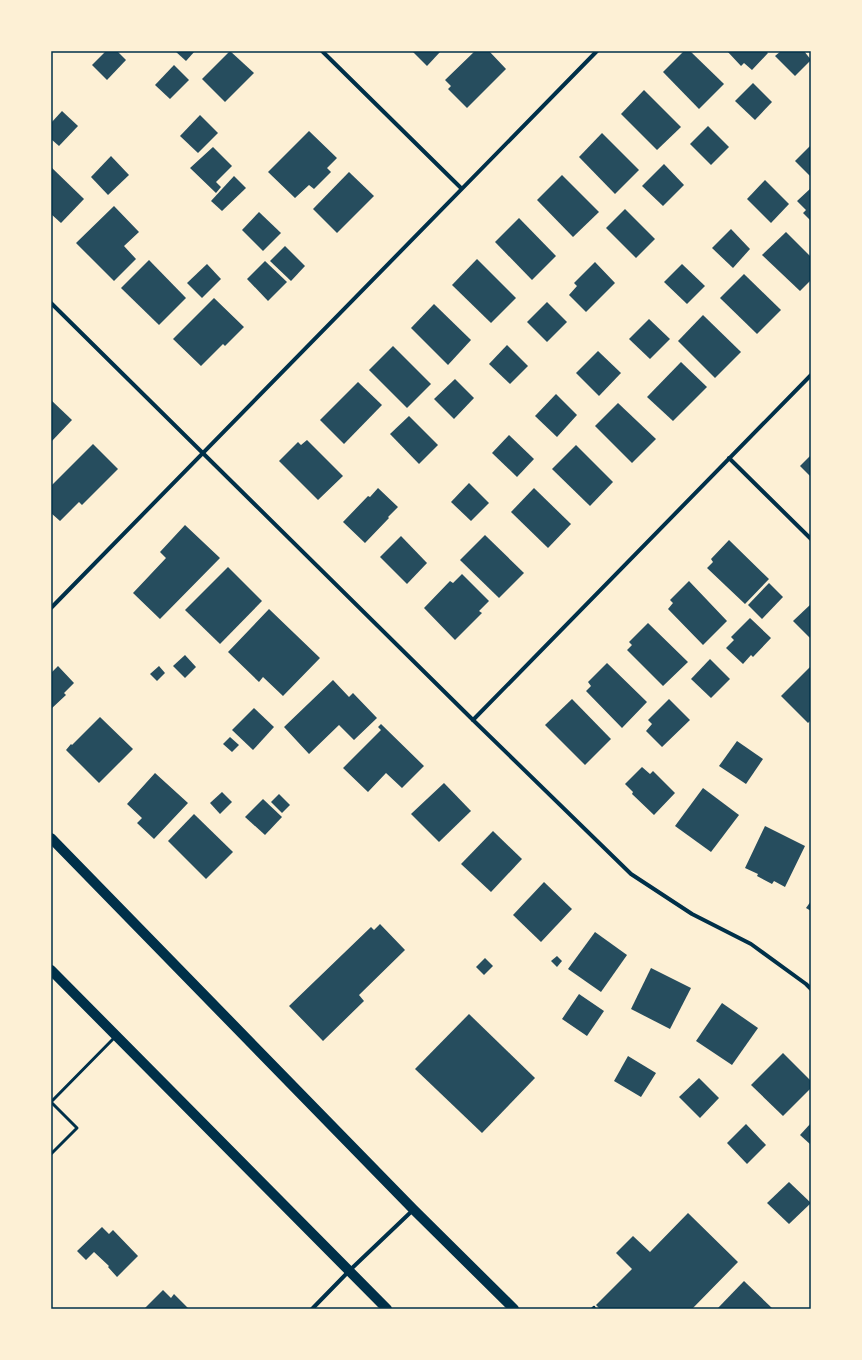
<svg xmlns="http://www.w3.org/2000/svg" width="862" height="1360" font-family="Raleway,sans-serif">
<rect width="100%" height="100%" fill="#fdf0d5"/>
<g fill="#264d5e">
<polygon points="106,51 117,51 126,60 107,80 92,65"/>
<polygon points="175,51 195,51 186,61"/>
<polygon points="230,51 254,73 225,102 202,79"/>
<polygon points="412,51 441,51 427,66"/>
<polygon points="475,51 489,51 506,69 467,108 448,89 451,86 445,80"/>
<polygon points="684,51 690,51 724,84 699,109 663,72"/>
<polygon points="727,51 766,51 768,53 752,70 744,63 741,66"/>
<polygon points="781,51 804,51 811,60 795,76 775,56"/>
<polygon points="174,65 189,80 170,99 155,85"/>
<polygon points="753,83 772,102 755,120 735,101"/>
<polygon points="644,90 681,127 657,150 621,114"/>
<polygon points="62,111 78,126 59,146 51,139 51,123"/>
<polygon points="200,115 218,133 198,153 180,136"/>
<polygon points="708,126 729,147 711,165 690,144"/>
<polygon points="309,131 337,158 327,168 331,172 314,189 309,185 295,198 268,172"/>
<polygon points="602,133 639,170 615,194 579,157"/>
<polygon points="811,145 811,177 795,161"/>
<polygon points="213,147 232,166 216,182 221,187 216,193 190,168"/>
<polygon points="111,156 129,175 108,195 91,177"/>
<polygon points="664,164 684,185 663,206 642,186"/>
<polygon points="51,167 84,199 61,223 51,214"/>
<polygon points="349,172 374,196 337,233 313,209"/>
<polygon points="562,175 599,212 573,237 537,200"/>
<polygon points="234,176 246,188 222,211 211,201"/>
<polygon points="765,180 789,204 771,223 747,199"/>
<polygon points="811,188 811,221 803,213 806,210 797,201"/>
<polygon points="114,206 139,232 124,246 136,259 114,281 76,243"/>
<polygon points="625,209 655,239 636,258 606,228"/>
<polygon points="259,212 281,233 263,251 242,230"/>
<polygon points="519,218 556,256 532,280 495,242"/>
<polygon points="731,229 750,249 733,268 712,248"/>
<polygon points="786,232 811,257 811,280 800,291 762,255"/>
<polygon points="285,246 305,266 291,281 270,261"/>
<polygon points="477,259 516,298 491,323 452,285"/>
<polygon points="149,260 186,298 159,325 121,288"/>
<polygon points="265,261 287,282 268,301 247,279"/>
<polygon points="595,262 615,283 586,312 569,295 577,286 574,283"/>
<polygon points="207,264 221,279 202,298 187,283"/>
<polygon points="682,264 705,286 687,304 664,282"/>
<polygon points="744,274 781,310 757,334 720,298"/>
<polygon points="214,298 244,327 225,346 223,344 201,366 173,339"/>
<polygon points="547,302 567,322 547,342 527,322"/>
<polygon points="434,304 471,340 448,365 411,328"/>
<polygon points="703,315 741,352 715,378 678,341"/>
<polygon points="649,319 670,339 650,359 629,339"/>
<polygon points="507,345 528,366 510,384 489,364"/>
<polygon points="393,346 431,384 407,408 369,370"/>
<polygon points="598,351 621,373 599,396 576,373"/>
<polygon points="681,362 707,387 673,421 647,397"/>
<polygon points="455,379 474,398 454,419 434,399"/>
<polygon points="358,382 382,405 344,444 320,420"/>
<polygon points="556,394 577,415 557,437 535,416"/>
<polygon points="51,400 72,420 51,442"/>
<polygon points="618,403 656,439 632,463 595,426"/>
<polygon points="409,416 438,445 419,464 390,434"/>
<polygon points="509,435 534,459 517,477 492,453"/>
<polygon points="307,440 343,476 318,500 279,461 298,442 301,445"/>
<polygon points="93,444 118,469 82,505 79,502 60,521 51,513 51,486"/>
<polygon points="576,445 613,482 590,506 552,469"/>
<polygon points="811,455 811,477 800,466"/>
<polygon points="469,483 489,503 471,521 451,502"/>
<polygon points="378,488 398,507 388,517 389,518 365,543 343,522 368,496 370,497"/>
<polygon points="534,488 571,524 548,548 511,512"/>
<polygon points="185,525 220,558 160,619 133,593 166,558 160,552"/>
<polygon points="485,535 524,573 499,598 460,560"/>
<polygon points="401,536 427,563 407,584 380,557"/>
<polygon points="729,540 769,579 745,604 707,568 713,562 711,559"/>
<polygon points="228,567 262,601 220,644 185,610"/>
<polygon points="462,574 489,601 479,611 482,613 455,640 424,608 450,581 453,583"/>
<polygon points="689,581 727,621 703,645 668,609 673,603 670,600"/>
<polygon points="769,583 783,597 762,619 748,605"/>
<polygon points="811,604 811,639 793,621"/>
<polygon points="269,609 320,658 283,696 263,677 259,682 228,652"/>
<polygon points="750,618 771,638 753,657 751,655 743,664 726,648 734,640 731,637"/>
<polygon points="648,623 688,662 663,686 627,650 632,645 629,642"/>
<polygon points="185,655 196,667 185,678 173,666"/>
<polygon points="710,659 730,679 711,698 691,679"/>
<polygon points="607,663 647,702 622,728 586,691 591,686 588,682"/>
<polygon points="58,666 74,683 64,693 66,695 51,709 51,673"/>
<polygon points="159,666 165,673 157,681 150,674"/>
<polygon points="811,666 811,720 808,723 781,696"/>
<polygon points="333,680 349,697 353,693 377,718 354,740 339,725 309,754 284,727"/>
<polygon points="572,699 611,739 585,765 545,725"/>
<polygon points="669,699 690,720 662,747 646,731 652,724 648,720"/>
<polygon points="254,708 274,727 253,750 232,730"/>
<polygon points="100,717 133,749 99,783 66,750 71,744 72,745"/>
<polygon points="381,724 424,766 402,788 386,773 368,792 343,768 381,730 378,727"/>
<polygon points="230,737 239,745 232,752 223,744"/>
<polygon points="737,741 763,759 746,784 719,766"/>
<polygon points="642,767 650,774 653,771 675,793 654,815 632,794 633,792 625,784"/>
<polygon points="155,773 188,803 154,839 137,823 142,818 127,804"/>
<polygon points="444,783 471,811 439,842 411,814"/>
<polygon points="703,788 739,815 711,852 675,826"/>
<polygon points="222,792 232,802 220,814 210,803"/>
<polygon points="279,794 290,805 282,813 271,802"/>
<polygon points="263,799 282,817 265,835 245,817"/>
<polygon points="194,814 233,852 206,879 168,841"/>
<polygon points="765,826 805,846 785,887 774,881 772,884 757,876 758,874 745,868"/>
<polygon points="493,831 522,859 491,892 461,864"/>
<polygon points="544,882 572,909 541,942 513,915"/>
<polygon points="811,901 811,911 806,908"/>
<polygon points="380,924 405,950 359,995 364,1001 323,1041 289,1006 371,927 374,930"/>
<polygon points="595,932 627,955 601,992 568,969"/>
<polygon points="557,956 562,961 557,967 551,961"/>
<polygon points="485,958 493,966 484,975 476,967"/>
<polygon points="651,968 691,988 670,1029 631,1009"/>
<polygon points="579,994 604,1011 587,1036 562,1019"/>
<polygon points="722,1003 758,1028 732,1065 696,1041"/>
<polygon points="469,1014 535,1078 482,1133 415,1069"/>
<polygon points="783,1053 811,1081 811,1088 783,1116 751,1085"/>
<polygon points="628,1056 656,1073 641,1097 614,1081"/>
<polygon points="699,1078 719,1098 700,1118 679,1097"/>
<polygon points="811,1123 811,1145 800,1135"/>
<polygon points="746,1124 766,1145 747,1164 727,1143"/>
<polygon points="789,1182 811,1203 789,1224 767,1203"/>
<polygon points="688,1213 738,1262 692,1309 600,1309 596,1305 632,1269 616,1253 633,1236 650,1252"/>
<polygon points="102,1227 109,1234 113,1230 138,1256 117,1277 108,1267 109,1266 94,1252 86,1260 77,1251"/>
<polygon points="744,1281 773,1309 717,1309"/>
<polygon points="163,1290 171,1298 174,1294 189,1309 144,1309"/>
</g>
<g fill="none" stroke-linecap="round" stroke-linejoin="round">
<polyline stroke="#003049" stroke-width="2.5" points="592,1309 594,1307 595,1309"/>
<g stroke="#003049" stroke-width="3">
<polyline points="51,1102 115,1037"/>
<polyline points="51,1154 77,1128 52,1103"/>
</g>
<g stroke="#003049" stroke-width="4">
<polyline points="322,51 461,188"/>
<polyline points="51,303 473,720 631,874 692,914 751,944 806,984 811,989"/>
<polyline points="729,458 811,539"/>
<polyline points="51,608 597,51"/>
<polyline points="473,720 811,375"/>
<polyline points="312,1309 349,1271 413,1210"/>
</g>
<g stroke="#003049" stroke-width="10">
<polyline points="51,838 413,1209 514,1309"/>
<polyline points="51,970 387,1309"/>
</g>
</g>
<rect width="862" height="1360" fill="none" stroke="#fdf0d5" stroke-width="104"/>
<rect x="52" y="52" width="758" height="1256" fill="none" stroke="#003049" stroke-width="1.5"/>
</svg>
